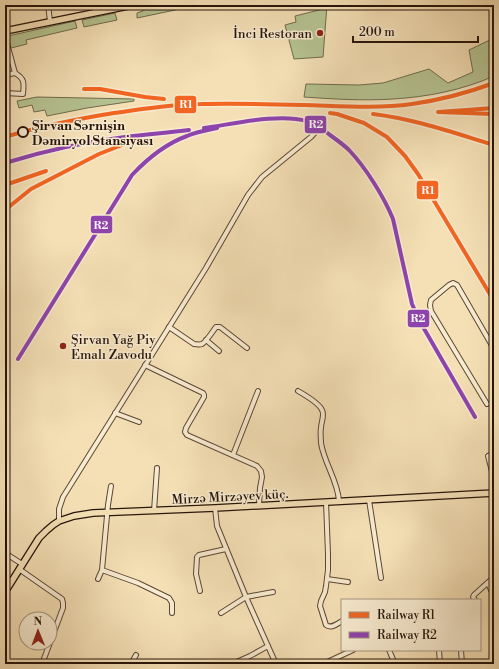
<svg xmlns="http://www.w3.org/2000/svg" width="499" height="669" font-family="'Libre Bodoni',serif">
<rect width="100%" height="100%" fill="#f5e0b6"/>
<filter id="stains"><feTurbulence type="fractalNoise" baseFrequency=".005" numOctaves="4"/><feColorMatrix values="0 0 0 0 .2 0 0 0 0 .09 0 0 0 0 .02 0 0 0 .5 -.17"/></filter>
<radialGradient id="worn" r=".72"><stop offset=".6" stop-color="#630" stop-opacity="0"/><stop offset="1" stop-color="#630" stop-opacity=".3"/></radialGradient>
<g fill="#b6c392" stroke="#6e6c4e">
<polygon points="159,5 199,5 137,18 137,13 143,11 143,9"/>
<polygon points="318,5 327,5 323,57 294,59 285,25 296,22 295,16 319,10"/>
<polygon points="115,13 117,20 84,27 82,20"/>
<polygon points="75,21 77,28 26,40 27,44 11,48 8,36"/>
<path d="M494,38V76C463,90 427,97 393,99C363,101 333,99 304,97L306,84L359,85L383,83L429,69L448,83L473,72L469,50Z"/>
<polygon points="37,97 134,99 134,101 87,108 47,116 45,110 34,112 32,105 19,108 17,101"/>
</g>
<g fill="none" stroke-linecap="round" stroke-linejoin="round">
<g stroke="#5a4735" stroke-width="6">
<g id="minor">
<polyline points="48,5 50,21"/>
<polyline points="5,8 17,5"/>
<path d="M5,36L15,73C25,79 24,83 23,94L5,93"/>
<polyline points="5,75 15,73"/>
<path d="M169,327L194,344C197,344 199,345 202,344C206,342 213,331 216,327H220L247,348"/>
<polyline points="206,340 219,351"/>
<polyline points="145,365 203,393 204,395 204,397 186,428 185,432 187,435 257,466 261,471 262,477 260,488 259,506"/>
<path d="M298,391C305,395 319,403 322,410C325,415 321,422 321,428C320,433 321,438 321,443C324,463 338,481 339,501"/>
<polyline points="487,404 431,311 430,305 431,300 449,285 453,283 457,285 494,349"/>
<polyline points="115,413 139,422"/>
<polyline points="494,453 488,456 494,479"/>
<polyline points="233,455 258,391"/>
<polyline points="111,486 108,505 102,570 138,583 169,598 172,603 172,613"/>
<polyline points="369,500 381,578"/>
<path d="M326,502L328,554V570L326,586L325,592L321,601L320,606L326,625C331,629 337,624 342,621"/>
<polyline points="215,508 217,526 246,597 276,664"/>
<polyline points="154,511 157,468"/>
<polyline points="59,521 59,509 63,497 206,268 248,195 262,177 311,137 320,127"/>
<polyline points="5,553 22,564"/>
<polyline points="19,569 62,599 63,603 63,608 42,664"/>
<polyline points="98,579 102,570"/>
<polyline points="327,579 348,582"/>
<polyline points="488,583 494,597"/>
<polyline points="200,591 196,574 197,557 199,555 226,549"/>
<polyline points="475,600 473,597 474,595 494,577"/>
<polyline points="221,613 246,597 273,592"/>
<polyline points="389,650 395,664"/>
<polyline points="439,650 440,664"/>
<polyline points="461,650 462,664"/>
<polyline points="131,664 136,655"/>
<polyline points="232,664 250,656 268,646"/>
<polyline points="323,664 353,650"/>
</g>
</g>
<g stroke="#26140a" stroke-width="8">
<g id="major">
<polyline points="5,31 133,5"/>
<polyline points="5,592 39,538 46,531 53,525 59,521 74,516 93,513 215,508 494,493"/>
</g>
</g>
<use href="#minor" stroke="#f8ebd0" stroke-width="4"/>
<use href="#major" stroke="#f5e0b6" stroke-width="5.5"/>
<g stroke="#f8ebd0" stroke-width="7">
<g id="rail-1">
<polyline points="84,89 100,89 145,97 164,99"/>
<polyline points="494,108 438,112 494,114"/>
<polyline points="330,113 337,114 364,123 387,137 405,156 418,174 494,301"/>
<path d="M373,114C415,119 454,133 494,145"/>
<path d="M5,137C41,126 77,119 114,113C143,109 172,104 201,104C235,103 269,104 304,105C340,106 376,109 412,104C440,100 467,93 494,83"/>
<polyline points="5,185 46,171"/>
<polyline points="5,210 31,189 99,154 122,145"/>
</g>
</g>
<g stroke="#f8ebd0" stroke-width="7">
<g id="rail-2">
<path d="M204,128C234,124 278,113 307,121C316,123 324,130 330,135C337,140 344,145 349,150C366,168 384,197 393,219L412,304L419,320L475,417"/>
<path d="M5,163C44,151 84,142 125,137C146,134 167,133 189,130"/>
<path d="M18,359L132,175C148,158 165,144 187,136C196,132 207,130 217,128"/>
</g>
</g>
<use href="#rail-1" stroke="#f26522" stroke-width="4"/>
<use href="#rail-2" stroke="#8e44ad" stroke-width="4"/>
</g>
<g fill="#8f2418" stroke="#f8ebd0" stroke-width="1.5">
<circle cx="320" cy="33" r="4"/>
<circle cx="63" cy="346" r="4"/>
</g>
<circle fill="#f8ebd0" stroke="#26140a" stroke-width="2" cx="23" cy="132" r="5"/>
<g text-anchor="middle" stroke-width="3" stroke-linejoin="round" paint-order="stroke">
<g font-size="13" fill="#26140a" stroke="#f8ebd0" text-anchor="end">
<text x="312" y="38">İnci Restoran</text>
<text x="71" y="344" text-anchor="start">Şirvan Yağ Piy<tspan x="71" dy="15">Emalı Zavodu</tspan></text>
</g>
<g font-size="13" font-weight="bold" fill="#26140a" stroke="#f8ebd0" text-anchor="start">
<text x="32" y="130">Şirvan Sərnişin<tspan x="32" dy="15">Dəmiryol Stansiyası</tspan></text>
</g>
<g font-size="13" fill="#26140a" stroke="#f8ebd0">
<text transform="translate(230 496) rotate(-3)" y="5">Mirzə Mirzəyev küç.</text>
</g>
</g>
<g stroke="#f8ebd0" stroke-width="1.5">
<rect x="174" y="95" width="23" height="19" rx="4" fill="#f26522"/>
<rect x="304" y="115" width="23" height="19" rx="4" fill="#8e44ad"/>
<rect x="416" y="180" width="23" height="20" rx="4" fill="#f26522"/>
<rect x="90" y="215" width="23" height="19" rx="4" fill="#8e44ad"/>
<rect x="407" y="309" width="23" height="19" rx="4" fill="#8e44ad"/>
</g>
<g font-size="11" text-anchor="middle" font-weight="bold" fill="#fff">
<text x="186" y="108">R1</text>
<text x="316" y="128">R2</text>
<text x="428" y="194">R1</text>
<text x="101" y="229">R2</text>
<text x="418" y="322">R2</text>
</g>
<rect width="499" height="669" fill="none" stroke="#f5e0b6" stroke-width="20"/>
<rect x="6" y="6" width="487" height="657" fill="none" stroke="#26140a" stroke-width="2"/>
<rect x="10" y="10" width="479" height="649" fill="none" stroke="#26140a"/>
<rect x="341" y="599" width="140" height="52" fill="#f8ebd0" stroke="#a49581"/>
<rect x="349" y="612" width="20" height="6" fill="#f26522" stroke="#a49581"/>
<text x="377" y="619" font-size="12" fill="#26140a">Railway R1</text>
<rect x="349" y="632" width="20" height="6" fill="#8e44ad" stroke="#a49581"/>
<text x="377" y="639" font-size="12" fill="#26140a">Railway R2</text>
<g transform="translate(38 631) rotate(359)"><circle r="19" fill="#f8ebd0" stroke="#a49581"/>
<path d="M0-3L7 15L0 10L-7 15Z" fill="#8f2418"/>
<text y="-6" font-size="11" font-weight="bold" text-anchor="middle" fill="#26140a">N</text>
</g>
<path d="M353 36v6h125v-6" fill="none" stroke="#26140a" stroke-width="2"/>
<text x="359" y="36" font-size="12" fill="#26140a" stroke="#f8ebd0" stroke-width="3" paint-order="stroke">200 m</text>
<rect width="100%" height="100%" filter="url(#stains)"/>
<rect width="100%" height="100%" fill="url(#worn)"/>
</svg>
